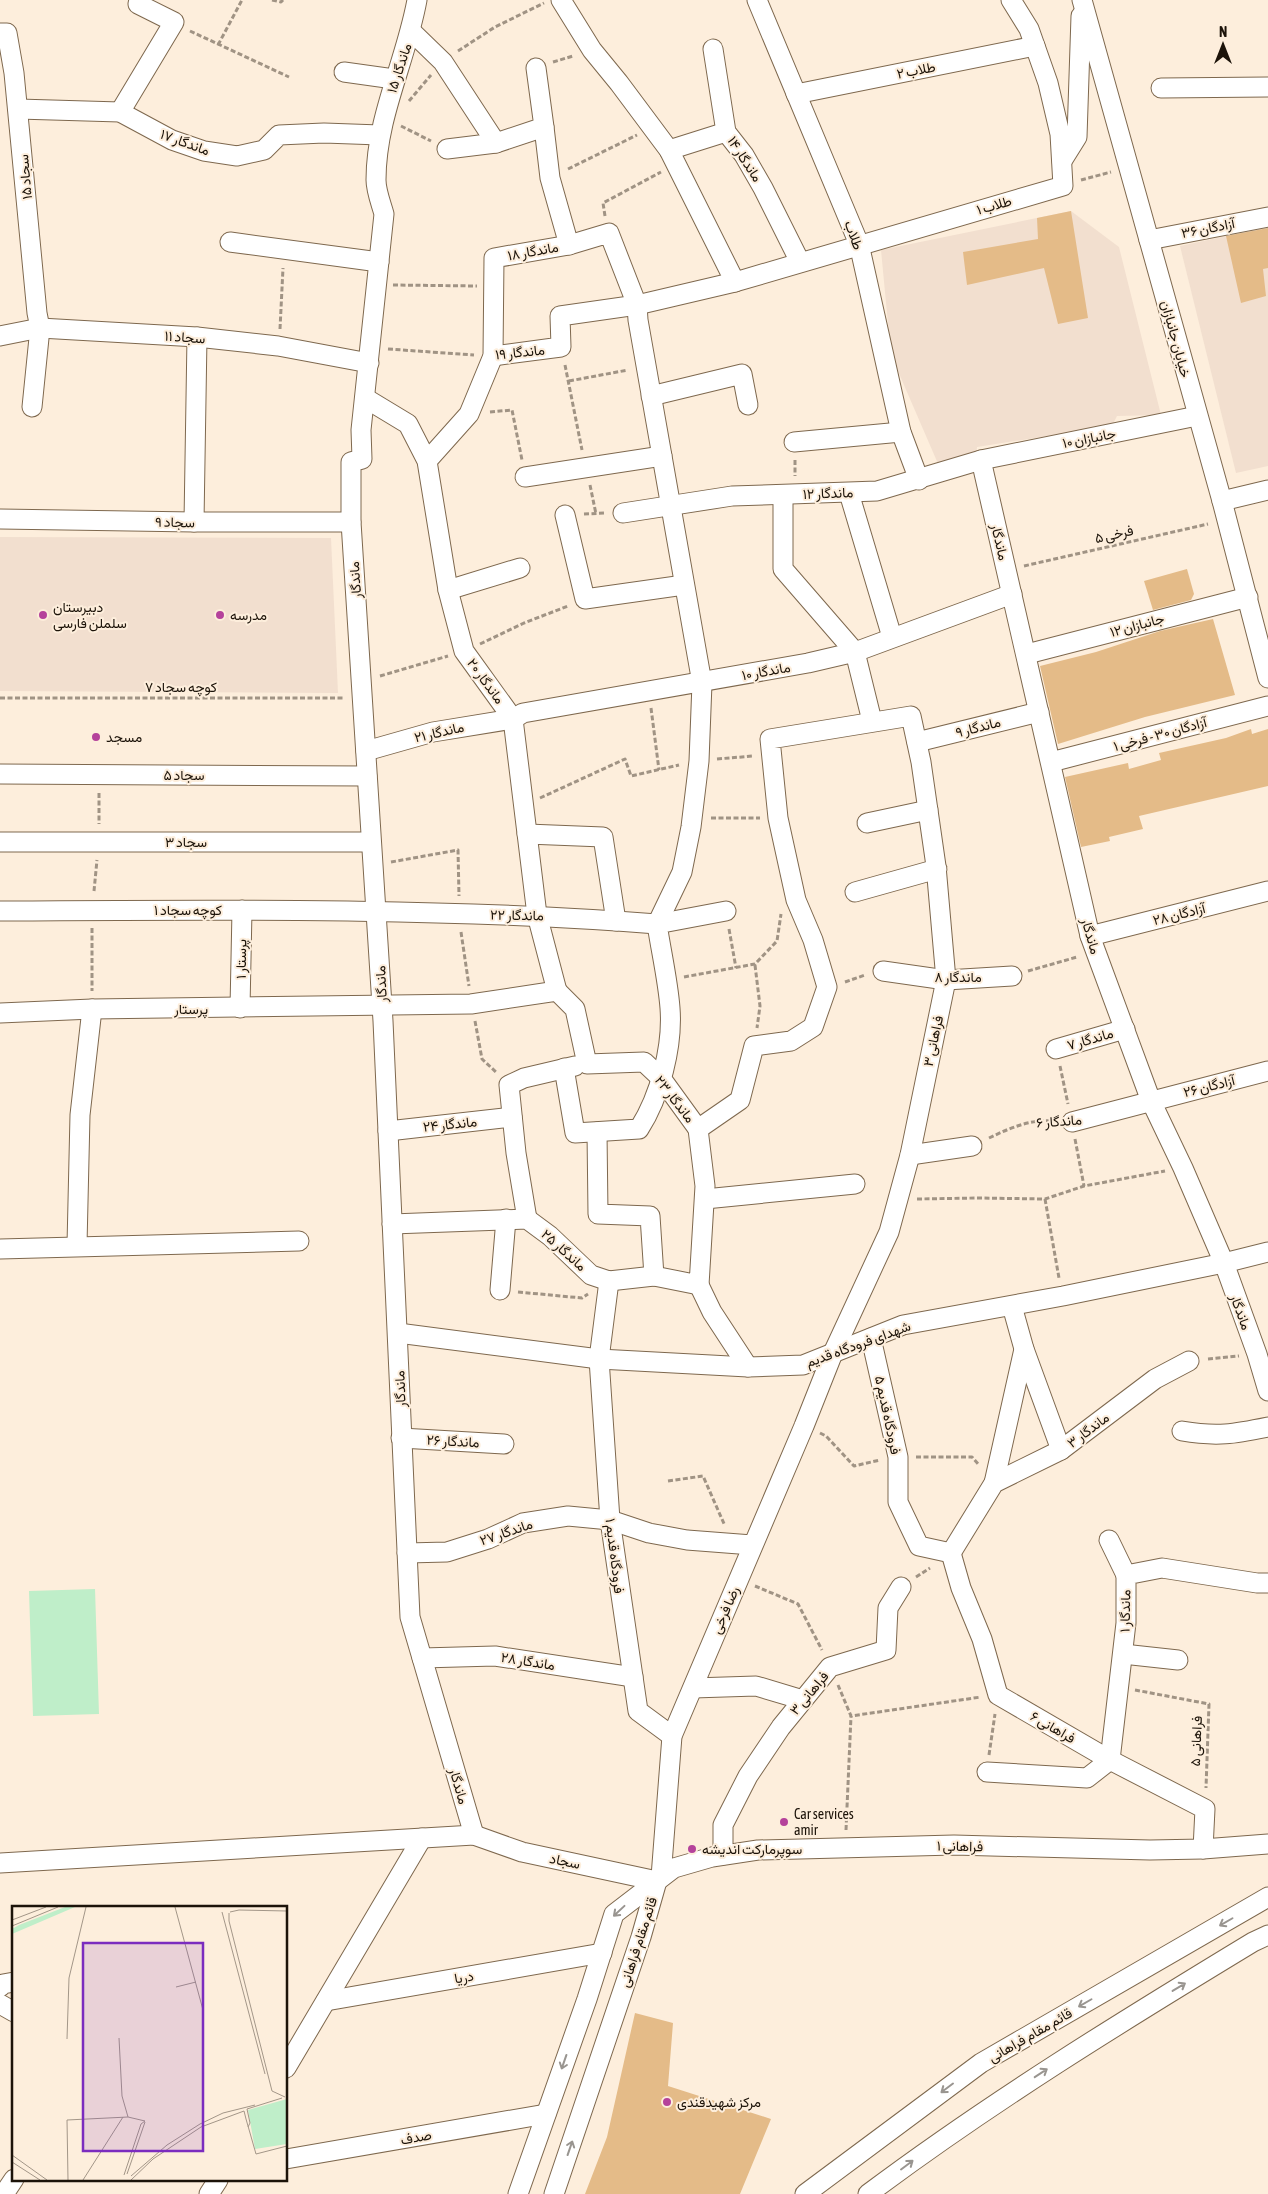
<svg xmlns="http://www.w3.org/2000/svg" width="1268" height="2194" font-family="'Asap Condensed',Vazirmatn,sans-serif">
<rect width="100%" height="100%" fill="#fdeedc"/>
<g fill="#f2dfcf">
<polygon points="1071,211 1119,247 1161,415 1117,416 1112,426 977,447 976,456 939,466 891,355 881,250"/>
<polygon points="1268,227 1268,466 1236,473 1180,246"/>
<polygon points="0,537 331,538 338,693 0,691"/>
</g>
<polygon fill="#bfeec9" points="95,1589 99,1714 33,1716 29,1591"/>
<g fill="#e4bb88">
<polygon points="1071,211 1088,318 1058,324 1044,268 967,285 963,252 1038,239 1037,218"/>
<polygon points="1268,228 1268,268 1263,269 1266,296 1241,303 1226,236"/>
<polygon points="1187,569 1194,594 1191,600 1153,610 1144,581"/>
<polygon points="1213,619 1235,695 1145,717 1058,744 1040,666 1096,652 1160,631"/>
<polygon points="1251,729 1252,734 1268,729 1268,786 1139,816 1143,829 1109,837 1110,841 1081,847 1065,777 1128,763 1129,769 1161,760 1159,753 1226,738"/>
<polygon points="635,2013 673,2023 668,2086 771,2119 740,2194 585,2194 607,2137"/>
</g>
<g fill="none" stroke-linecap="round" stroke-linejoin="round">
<g stroke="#7e684e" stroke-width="21">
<g id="minor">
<path d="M417,0C406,61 376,117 376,180C376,191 381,203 384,214L361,430L362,459L351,462V522L383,1021L410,1617L474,1835"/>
<polyline points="561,0 592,50 619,83 669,150 735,282"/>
<polyline points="757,0 859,244 901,432 919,480"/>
<polyline points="1082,0 1222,501 1268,678"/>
<polyline points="411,31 443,62 496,143"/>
<polyline points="0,33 7,33 14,73 37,313 40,328 32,407"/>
<polyline points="713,49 726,132 744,155 763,188 800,262"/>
<polyline points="344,72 394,79"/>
<polyline points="1161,88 1268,87"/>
<polyline points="796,94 1035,46"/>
<polyline points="18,109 120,112 172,140 204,151 237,156 264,150 279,135 324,133 380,135"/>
<polyline points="120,112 174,22 138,4 139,0"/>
<polyline points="544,127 550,178 569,245"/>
<polyline points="447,149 496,143 544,127 536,68"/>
<polyline points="669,150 726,132"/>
<polyline points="1062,161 1077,137 1081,16"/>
<polyline points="1149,240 1268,217"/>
<polyline points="230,242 379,262"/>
<polyline points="0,336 40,328 197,337 278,346 369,363"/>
<polyline points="493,356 561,347 560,316 637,305 735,282 1063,186 1060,134 1048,83 1029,29 1011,0"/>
<polyline points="651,396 742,374 748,405"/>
<polyline points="365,398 408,424 427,461 448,590 464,651 513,719 537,915 557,991"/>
<polyline points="794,442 901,432"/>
<polyline points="981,460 1090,936 1151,1101 1183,1168 1224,1263 1257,1354 1268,1391"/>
<polyline points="525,477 662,456"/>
<polyline points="849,493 892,637"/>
<polyline points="783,495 783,569 855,652 872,721"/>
<polyline points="1222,501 1268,490"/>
<polyline points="623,513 732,496 877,491 981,460 1197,416"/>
<polyline points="565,515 585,599 684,585"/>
<polyline points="0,519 194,522 351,522"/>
<polyline points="194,522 197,337"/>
<polyline points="448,590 520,568"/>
<polyline points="1027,654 1248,597"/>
<polyline points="917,742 1039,712"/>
<polyline points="366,751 433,732 513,719 523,713 808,663 855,652 1012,594"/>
<polyline points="1051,762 1268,706"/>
<polyline points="0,774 367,776"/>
<polyline points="867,823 928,810"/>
<polyline points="527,834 603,837 616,921"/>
<polyline points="0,842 371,842"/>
<polyline points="855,892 937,869"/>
<path d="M0,911C219,910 439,907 657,924L682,872L691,827L699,761L702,683L638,320L637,305L609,233L569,245L494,258L493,356L469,414L427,461"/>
<polyline points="1090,936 1268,891"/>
<polyline points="883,971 946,980 1012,976"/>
<polyline points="240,1008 242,910"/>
<polyline points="0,1013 92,1009 471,1004 557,991 575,1009 587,1064 644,1062 661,1078 698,1129 740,1100 754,1046 791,1041 813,1027 827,987 813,940 796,900 778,818 770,739 911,716 921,762 936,866 946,980 910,1155 889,1232 833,1353 804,1426 672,1736 661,1877"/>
<polyline points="1056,1049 1125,1029"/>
<path d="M564,1068L575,1133L639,1129C660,1096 673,1047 670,1008C668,981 661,951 657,924L726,911"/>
<polyline points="1072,1122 1268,1071"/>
<polyline points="388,1131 512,1117"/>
<polyline points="597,1132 598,1214 650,1216 654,1276"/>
<polyline points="910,1155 972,1146"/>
<polyline points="705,1199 855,1184"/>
<polyline points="527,1219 516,1153 509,1085 524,1078 575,1066"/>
<polyline points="392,1224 527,1219 550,1236 591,1275 609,1281 654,1276 699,1285 705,1186 698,1129"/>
<polyline points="77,1245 80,1115 92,1009"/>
<polyline points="0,1249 299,1241"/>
<polyline points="609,1281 599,1359 610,1520 638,1711 672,1736"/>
<polyline points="699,1285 712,1312 748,1367"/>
<polyline points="500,1290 506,1219"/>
<polyline points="1012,1306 1024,1349 1061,1450"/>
<polyline points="398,1333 599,1359 748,1367 803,1365 903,1325 1063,1296 1224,1263 1268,1252"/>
<polyline points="871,1338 898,1457 898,1502 919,1546 951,1553"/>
<path d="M1182,1431C1217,1437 1234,1434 1268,1427"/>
<polyline points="401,1438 504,1444"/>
<polyline points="994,1483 1024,1349"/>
<polyline points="1109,1540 1126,1575"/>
<polyline points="407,1553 447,1552 488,1539 523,1523 568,1516 610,1520 649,1533 687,1540 752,1545"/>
<polyline points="951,1553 961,1588 982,1639 998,1695 1110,1760 1205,1809 1203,1849"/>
<polyline points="951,1553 994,1483 1061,1450 1155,1379 1189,1361"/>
<polyline points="1123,1654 1178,1660"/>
<polyline points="422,1658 495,1656 633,1677"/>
<polyline points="693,1688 756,1686 803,1700"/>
<polyline points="987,1772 1087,1778 1110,1760 1126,1623 1126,1575 1162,1568 1257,1583 1268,1583"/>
<polyline points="723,1855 723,1825 748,1776 781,1727 830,1667 886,1650 888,1608 901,1587"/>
<polyline points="0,1863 474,1835 522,1852 657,1881"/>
<polyline points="0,1987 3,1984 14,1982"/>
<polyline points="326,2001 602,1953"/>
<polyline points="0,2004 14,2012"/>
<polyline points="286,2068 422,1838"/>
<polyline points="286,2159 546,2114"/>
<polyline points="4,2194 14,2179"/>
<polyline points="209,2194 218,2180"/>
<polyline points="518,2194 587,1999 614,1914 674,1868 712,1857 758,1850 954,1845 1150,1850 1203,1849 1268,1844"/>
<polyline points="554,2194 641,1937 657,1881"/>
<polyline points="805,2194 981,2063 1268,1897"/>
<path d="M868,2194C991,2102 1121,2022 1253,1942L1268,1935"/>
</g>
</g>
<g stroke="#a09384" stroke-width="3" stroke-dasharray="5 2.5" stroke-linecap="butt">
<polyline points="272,0 281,2 283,0"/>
<polyline points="190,31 289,77"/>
<polyline points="218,45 242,0"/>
<polyline points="458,51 495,27 544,3"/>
<polyline points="553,62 573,56"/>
<polyline points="409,101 431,75"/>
<polyline points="401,126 431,141"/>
<polyline points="568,169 637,135"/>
<polyline points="1081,180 1111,172"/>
<polyline points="605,216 603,203 661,172"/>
<polyline points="393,285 477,286"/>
<polyline points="280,329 283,268"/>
<polyline points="388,349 474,355"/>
<polyline points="565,365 582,450"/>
<polyline points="569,381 628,370"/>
<polyline points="490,412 512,410 522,460"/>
<polyline points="795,460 795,476"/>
<polyline points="590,485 596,514"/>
<polyline points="584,514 605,513"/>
<polyline points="1024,566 1208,524"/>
<polyline points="480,644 524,623 568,606"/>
<polyline points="380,676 448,656"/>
<polyline points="0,698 344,698"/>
<polyline points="651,708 659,770"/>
<polyline points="717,759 753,756"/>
<polyline points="99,793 99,824"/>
<polyline points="540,798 625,759 631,776 679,765"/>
<polyline points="711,818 760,818"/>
<polyline points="391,862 458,850 459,896"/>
<polyline points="94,891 97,860"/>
<polyline points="92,928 92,991"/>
<polyline points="729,929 736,968"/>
<polyline points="461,932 469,986"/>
<polyline points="755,965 760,1006 757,1028"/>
<polyline points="1028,971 1077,957"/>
<polyline points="684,977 755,964 777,941 781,914"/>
<polyline points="845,982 865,975"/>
<polyline points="475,1021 482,1059 497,1073"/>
<polyline points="1060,1066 1068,1104"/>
<path d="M989,1138C1010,1128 1030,1119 1054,1121"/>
<polyline points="1075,1139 1084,1186"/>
<polyline points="917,1199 977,1198 1045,1199 1084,1186 1165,1171"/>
<polyline points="1045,1199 1059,1278"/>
<polyline points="518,1292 582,1298 588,1294"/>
<polyline points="1208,1359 1239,1356"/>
<polyline points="820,1433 826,1436 854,1466 880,1460"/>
<polyline points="916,1457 972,1457 979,1465"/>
<polyline points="668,1481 703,1476 725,1526"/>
<polyline points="916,1577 930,1568"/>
<polyline points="755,1586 798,1604 822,1650"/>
<polyline points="838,1685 851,1716 981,1697"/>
<polyline points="1135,1690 1209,1704 1206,1788"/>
<polyline points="989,1755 995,1714"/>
<polyline points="846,1830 851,1716"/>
</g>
<use href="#minor" stroke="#fff" stroke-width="19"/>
</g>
<defs><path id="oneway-shaft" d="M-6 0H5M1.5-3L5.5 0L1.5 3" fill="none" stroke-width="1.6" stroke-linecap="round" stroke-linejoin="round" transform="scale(1.25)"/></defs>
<g stroke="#999590">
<use href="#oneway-shaft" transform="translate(619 1911) rotate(137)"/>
<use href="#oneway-shaft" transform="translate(1226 1922) rotate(150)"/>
<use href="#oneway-shaft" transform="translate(1179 1987) rotate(-31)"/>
<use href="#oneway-shaft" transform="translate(1085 2003) rotate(150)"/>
<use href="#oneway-shaft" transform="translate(564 2062) rotate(109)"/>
<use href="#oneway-shaft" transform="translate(1041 2073) rotate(-33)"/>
<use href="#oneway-shaft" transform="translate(947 2088) rotate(143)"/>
<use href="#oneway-shaft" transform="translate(570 2148) rotate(-71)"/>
<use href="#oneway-shaft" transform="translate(907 2165) rotate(-37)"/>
</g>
<g fill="#b5429b" stroke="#fdeedc" stroke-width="2">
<circle cx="43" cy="615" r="5"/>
<circle cx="220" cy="615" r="5"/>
<circle cx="96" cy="737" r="5"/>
<circle cx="784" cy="1822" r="5"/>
<circle cx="692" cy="1849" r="5"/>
<circle cx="667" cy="2102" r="5"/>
</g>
<g text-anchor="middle" stroke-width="4" stroke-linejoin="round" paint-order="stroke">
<g font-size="14" fill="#1c1309" stroke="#fdeedc">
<text transform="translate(399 68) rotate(-72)" y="5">ماندگار ۱۵</text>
<text transform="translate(916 70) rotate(-11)" y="5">طلاب ۲</text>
<text transform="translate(185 142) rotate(20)" y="5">ماندگار ۱۷</text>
<text transform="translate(745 159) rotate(57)" y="5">ماندگار ۱۴</text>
<text transform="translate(25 177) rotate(-95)" y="5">سجاد ۱۵</text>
<text transform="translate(994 205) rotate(-16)" y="5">طلاب ۱</text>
<text transform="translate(1208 228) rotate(-11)" y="5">آزادگان ۳۶</text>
<text transform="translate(854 235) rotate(70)" y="5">طلاب</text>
<text transform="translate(533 251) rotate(-10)" y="5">ماندگار ۱۸</text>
<text transform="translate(185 337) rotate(4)" y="5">سجاد ۱۱</text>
<text transform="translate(1176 339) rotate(75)" y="5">خیابان جانبازان</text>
<text transform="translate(520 352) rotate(-6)" y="5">ماندگار ۱۹</text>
<text transform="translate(1089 438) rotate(-11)" y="5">جانبازان ۱۰</text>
<text transform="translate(828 493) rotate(-2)" y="5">ماندگار ۱۲</text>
<text transform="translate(175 522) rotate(1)" y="5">سجاد ۹</text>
<text transform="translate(1114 534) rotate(-13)" y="5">فرخی ۵</text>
<text transform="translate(1000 542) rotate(77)" y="5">ماندگار</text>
<text transform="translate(355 580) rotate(-94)" y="5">ماندگار</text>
<text transform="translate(1137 625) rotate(-15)" y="5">جانبازان ۱۲</text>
<text transform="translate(766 671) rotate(-10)" y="5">ماندگار ۱۰</text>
<text transform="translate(486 681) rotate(54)" y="5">ماندگار ۲۰</text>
<text x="181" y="692">کوچه سجاد ۷</text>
<text transform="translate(978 727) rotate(-14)" y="5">ماندگار ۹</text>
<text transform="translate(439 732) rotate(-13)" y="5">ماندگار ۲۱</text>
<text transform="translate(1160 734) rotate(-15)" y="5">آزادگان ۳۰ - فرخی ۱</text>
<text x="184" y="780">سجاد ۵</text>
<text x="186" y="847">سجاد ۳</text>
<text x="188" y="915">کوچه سجاد ۱</text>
<text transform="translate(1179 914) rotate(-14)" y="5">آزادگان ۲۸</text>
<text transform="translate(517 915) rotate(1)" y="5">ماندگار ۲۲</text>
<text transform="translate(1091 936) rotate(74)" y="5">ماندگار</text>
<text transform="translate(241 959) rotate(-89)" y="5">پرستار ۱</text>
<text x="958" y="982">ماندگار ۸</text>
<text transform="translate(381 984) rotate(-93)" y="5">ماندگار</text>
<text x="191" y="1014">پرستار</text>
<text transform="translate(1090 1039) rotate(-16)" y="5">ماندگار ۷</text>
<text transform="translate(933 1041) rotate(-78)" y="5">فراهانی ۳</text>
<text transform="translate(1209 1086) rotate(-14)" y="5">آزادگان ۲۶</text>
<text transform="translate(675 1099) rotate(52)" y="5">ماندگار ۲۳</text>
<text transform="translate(1059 1121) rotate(-4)" y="5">ماندگار ۶</text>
<text transform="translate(450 1124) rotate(-6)" y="5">ماندگار ۲۴</text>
<text transform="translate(564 1250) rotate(42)" y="5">ماندگار ۲۵</text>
<text transform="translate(1241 1312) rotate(70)" y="5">ماندگار</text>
<text transform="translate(858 1344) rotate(-20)" y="5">شهدای فرودگاه قدیم</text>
<text transform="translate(400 1389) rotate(-92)" y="5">ماندگار</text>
<text transform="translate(888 1415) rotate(78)" y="5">فرودگاه قدیم ۵</text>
<text transform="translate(1088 1430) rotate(-37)" y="5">ماندگار ۳</text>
<text transform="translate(453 1441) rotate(3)" y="5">ماندگار ۲۶</text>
<text transform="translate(506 1532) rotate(-19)" y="5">ماندگار ۲۷</text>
<text transform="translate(615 1556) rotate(83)" y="5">فرودگاه قدیم ۱</text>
<text transform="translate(725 1610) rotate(-67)" y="5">رضا فرخی</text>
<text transform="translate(1125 1611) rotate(-89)" y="5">ماندگار ۱</text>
<text transform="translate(528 1661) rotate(9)" y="5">ماندگار ۲۸</text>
<text transform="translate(809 1693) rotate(-50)" y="5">فراهانی ۳</text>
<text transform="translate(1053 1727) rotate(30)" y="5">فراهانی ۶</text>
<text transform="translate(1196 1741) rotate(-88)" y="5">فراهانی ۵</text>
<text transform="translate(459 1786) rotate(74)" y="5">ماندگار</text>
<text transform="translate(960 1846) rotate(1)" y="5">فراهانی ۱</text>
<text transform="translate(565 1861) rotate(12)" y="5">سجاد</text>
<text transform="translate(638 1942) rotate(-72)" y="5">قائم مقام فراهانی</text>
<text transform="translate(464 1977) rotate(-10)" y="5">دریا</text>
<text transform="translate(1030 2035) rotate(-30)" y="5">قائم مقام فراهانی</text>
<text transform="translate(416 2137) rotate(-10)" y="5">صدف</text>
</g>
<g font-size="14" fill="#1c1309" stroke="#fdeedc" text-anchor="start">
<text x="53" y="612">دبیرستان<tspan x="53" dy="16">سلملن فارسی</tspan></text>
<text x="230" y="620">مدرسه</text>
<text x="106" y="742">مسجد</text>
<text x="794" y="1819">Car services<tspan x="794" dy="16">amir</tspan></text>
<text x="702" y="1854">سوپرمارکت اندیشه</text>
<text x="677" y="2107">مرکز شهیدقندی</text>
</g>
</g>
<g transform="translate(12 1906)">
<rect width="275" height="275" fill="#fdeedc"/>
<path d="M53,1H63L0,28V23L7,19ZM275,193V238L243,243L236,204Z" fill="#bfeec9"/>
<path fill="none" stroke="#a39688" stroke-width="1" d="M163,1L191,104M210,6L253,168M218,6L227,4L275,5M217,7V15L260,185L273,191M0,14L34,1M0,20L46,1M164,81L184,76M107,132L110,190L116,211M55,133L57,72L74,1M234,213L244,248L275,240M236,221L238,217L235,203L270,192M0,249L35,274M0,256L28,274M115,268L133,216M112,269L129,218L133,215M119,270L155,239L188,218L211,207L243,199M56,274L55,214L116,211L133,215M71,274L111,211M119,274L141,253L189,221L232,205L234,213"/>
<path fill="#7b2cbf" fill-opacity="0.15" stroke="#7b2cbf" stroke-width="2.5" d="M71,37H191V245H71Z"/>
<rect width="275" height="275" fill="none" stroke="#1c1309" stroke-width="2.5"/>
</g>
<g transform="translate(1223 45)" stroke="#fdeedc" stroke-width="4" paint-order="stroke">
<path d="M0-4L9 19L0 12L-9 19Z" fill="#1c1309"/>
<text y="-8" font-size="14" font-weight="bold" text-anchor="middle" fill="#1c1309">N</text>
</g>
</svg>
